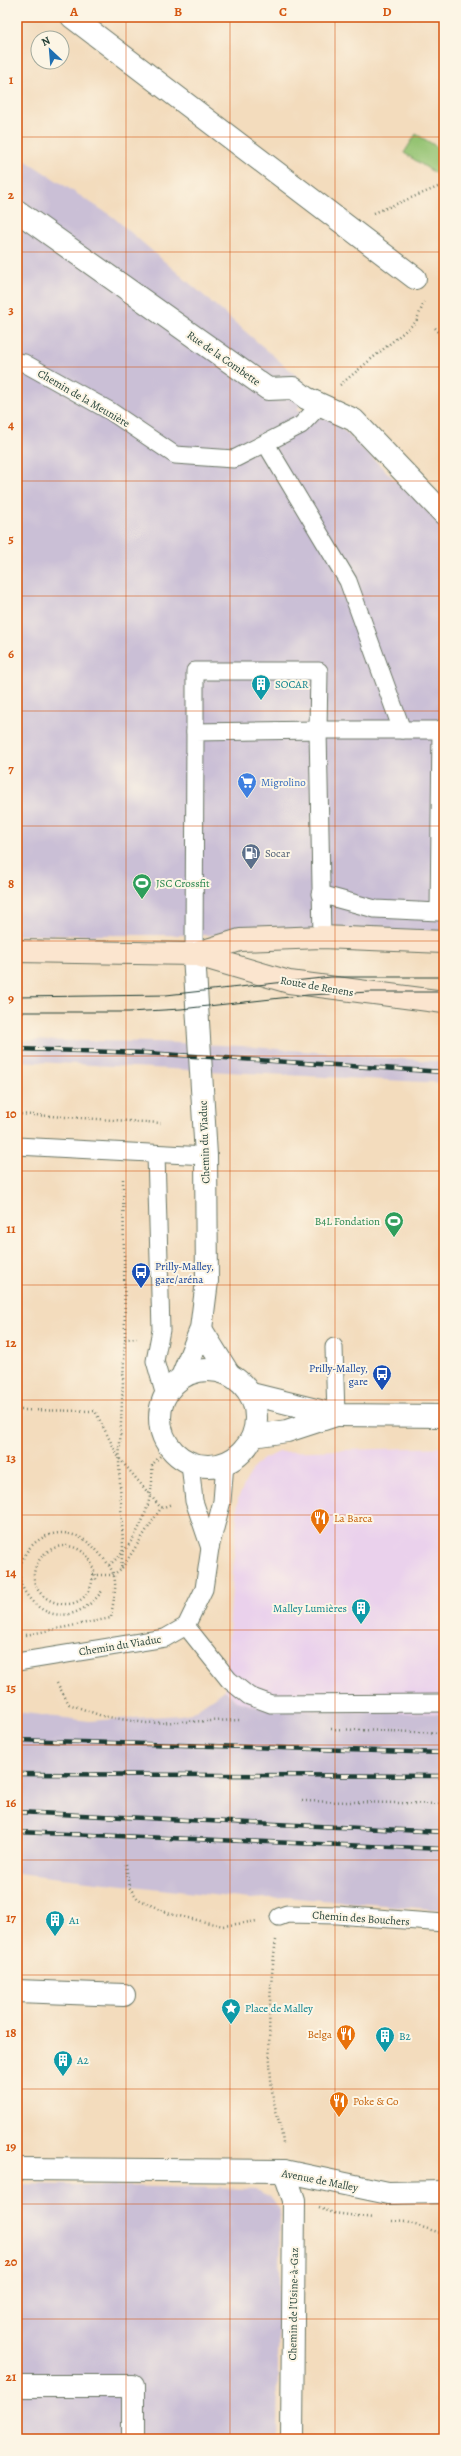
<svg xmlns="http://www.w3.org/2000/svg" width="461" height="2456" font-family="Alegreya,serif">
<rect width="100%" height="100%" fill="#fcf5e5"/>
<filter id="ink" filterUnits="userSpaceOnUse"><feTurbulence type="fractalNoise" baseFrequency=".025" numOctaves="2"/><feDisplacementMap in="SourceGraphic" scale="8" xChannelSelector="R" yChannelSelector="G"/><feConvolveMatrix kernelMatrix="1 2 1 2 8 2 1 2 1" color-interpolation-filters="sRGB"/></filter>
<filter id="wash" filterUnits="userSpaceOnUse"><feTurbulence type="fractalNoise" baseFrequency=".012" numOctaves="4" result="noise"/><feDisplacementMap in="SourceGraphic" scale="16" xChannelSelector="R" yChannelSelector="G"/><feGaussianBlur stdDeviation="0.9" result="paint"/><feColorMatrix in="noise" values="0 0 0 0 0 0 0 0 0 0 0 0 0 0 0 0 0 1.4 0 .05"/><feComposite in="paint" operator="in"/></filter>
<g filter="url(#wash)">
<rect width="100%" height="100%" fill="#f3dcbd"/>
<polygon fill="#ead1ec" points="444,1447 444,1714 265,1709 236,1701 225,1690 238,1498 251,1471 261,1460 279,1452"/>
<g fill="#cabfd6">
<polygon points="17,155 113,217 314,391 297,409 334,421 444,527 444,935 17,935"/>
<polygon points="17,1040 158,1042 241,1046 444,1062 444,1083 17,1061"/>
<polygon points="225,1690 236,1701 265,1709 444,1714 444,1910 286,1897 249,1899 17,1873 17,1712 89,1721 180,1715 191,1713"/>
<polygon points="17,2184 255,2189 270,2197 280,2210 277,2439 17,2439"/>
</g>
<polygon fill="#94c372" stroke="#5a8053" points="416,134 444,151 444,179 404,153"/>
</g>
<g filter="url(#ink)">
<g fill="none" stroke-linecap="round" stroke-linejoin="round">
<g stroke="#697564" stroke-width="19">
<g id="service">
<polyline points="17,362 24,363 110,411 175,455 234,459 301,425 320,405"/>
<polyline points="266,444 348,581 402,730"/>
<polyline points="195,732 195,671 319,671 318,730 441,730"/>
<polyline points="320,894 375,909 439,912 441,730 444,727"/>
<polyline points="194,954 195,732 318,730 322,937"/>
<polyline points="17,1146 206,1156"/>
<polyline points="156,1154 161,1330 155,1361 165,1396"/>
<polyline points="334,1347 336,1415"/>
<polyline points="190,1463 194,1501 210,1548"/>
<polyline points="186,1626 229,1680 249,1696 271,1704 444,1703"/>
<polyline points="17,1662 165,1638 186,1626 204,1589 210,1548 222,1501 225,1463"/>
<polyline points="279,1917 287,1914 337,1915 444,1923"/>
</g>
</g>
<g stroke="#697564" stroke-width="24">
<g id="minor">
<polyline points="72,17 415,278"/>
<polyline points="17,211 268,389 293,388 306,398 354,420 444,514"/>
<polyline points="201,1329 229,1374"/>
<circle cx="208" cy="1418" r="48"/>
<polyline points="182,1377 201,1329 207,1281 206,1156 194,954"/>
<polyline points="251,1394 336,1415 444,1416"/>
<polyline points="253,1436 287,1431 336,1415"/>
<polyline points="17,1991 124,1995"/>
<polyline points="17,2169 284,2171 388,2193 444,2192"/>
<polyline points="284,2171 294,2200 292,2439"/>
<polyline points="17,2386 133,2386 133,2439"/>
</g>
</g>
<g stroke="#697564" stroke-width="24">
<g id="secondary">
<polyline points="17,951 194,954 289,982 444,1002"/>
<polyline points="194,954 240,940 322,937 444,942"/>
</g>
</g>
<g stroke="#697564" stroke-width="2.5" stroke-dasharray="1 3" stroke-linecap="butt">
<polyline points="374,213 438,187"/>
<polyline points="435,328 444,337"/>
<polyline points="340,385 416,322 424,302"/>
<polyline points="17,1114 161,1123"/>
<polyline points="123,1179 125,1339"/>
<polyline points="17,1410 95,1411 119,1458 161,1508"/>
<path d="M109,1565C138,1543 155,1501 152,1465L169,1446"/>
<polyline points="122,1568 161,1508 172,1504"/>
<path d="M93,1575C89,1627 16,1601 38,1562C48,1544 73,1540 87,1556C93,1563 94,1573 97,1582"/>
<polyline points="113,1575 121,1569 123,1546 119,1464 125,1339 137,1338"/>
<path d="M26,1635L111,1618C112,1607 116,1593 115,1582C114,1570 106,1561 99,1553C59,1505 2,1554 25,1592C46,1625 81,1620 102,1591"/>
<polyline points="57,1683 69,1704 102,1716 146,1723 242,1720"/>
<polyline points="331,1729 444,1733"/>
<polyline points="302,1801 444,1804"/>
<polyline points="126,1864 129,1887 138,1899 170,1914 223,1926 257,1921"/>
<path d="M276,1940C269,1990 267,2040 272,2090C274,2109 282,2126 283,2145"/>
<polyline points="319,2208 334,2213 373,2218"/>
<polyline points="392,2221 406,2222 444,2234"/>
</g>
<use href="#service" stroke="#fff" stroke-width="17"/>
<use href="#minor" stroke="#fff" stroke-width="22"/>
<use href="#secondary" stroke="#fbe5cf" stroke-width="22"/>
<g stroke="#1f3d34" stroke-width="1">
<polyline points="17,997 166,995 331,977 444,977"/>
<polyline points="17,1012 129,1012 181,1009 308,995 370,992 444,992"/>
</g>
<g stroke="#1f3d34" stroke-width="4.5">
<g id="rail">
<polyline points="17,1049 146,1053 444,1072"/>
<polyline points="17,1740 444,1753"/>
<polyline points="17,1774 444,1776"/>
<polyline points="17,1812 444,1832"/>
<polyline points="17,1832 444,1849"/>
</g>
</g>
<use href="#rail" stroke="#fcf5e5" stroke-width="3" stroke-dasharray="9" stroke-linecap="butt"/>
<polyline stroke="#697564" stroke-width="2.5" stroke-dasharray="1 3" stroke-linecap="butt" points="93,1575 113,1575"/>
</g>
</g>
<path fill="none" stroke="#d45610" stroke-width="1" stroke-opacity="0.55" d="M126,17V2439M230,17V2439M335,17V2439M17,137H444M17,252H444M17,367H444M17,481H444M17,596H444M17,711H444M17,826H444M17,941H444M17,1056H444M17,1171H444M17,1285H444M17,1400H444M17,1515H444M17,1630H444M17,1745H444M17,1860H444M17,1975H444M17,2089H444M17,2204H444M17,2319H444"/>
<defs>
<g id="building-pin" transform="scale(1)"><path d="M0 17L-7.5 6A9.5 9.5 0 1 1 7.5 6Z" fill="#0f9aa8" stroke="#fcf5e5"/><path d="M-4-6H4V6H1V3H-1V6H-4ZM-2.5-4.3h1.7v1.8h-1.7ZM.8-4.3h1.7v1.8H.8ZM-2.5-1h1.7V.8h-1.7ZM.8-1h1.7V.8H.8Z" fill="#fff"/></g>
<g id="supermarket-pin" transform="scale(1)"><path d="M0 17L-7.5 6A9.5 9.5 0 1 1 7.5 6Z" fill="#3f7fe0" stroke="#fcf5e5"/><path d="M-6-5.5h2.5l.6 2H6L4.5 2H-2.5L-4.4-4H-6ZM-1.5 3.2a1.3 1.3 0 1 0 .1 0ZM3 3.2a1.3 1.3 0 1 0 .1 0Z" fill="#fff"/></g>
<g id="fuel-pin" transform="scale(1)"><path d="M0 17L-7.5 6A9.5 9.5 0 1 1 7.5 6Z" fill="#5c6f8a" stroke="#fcf5e5"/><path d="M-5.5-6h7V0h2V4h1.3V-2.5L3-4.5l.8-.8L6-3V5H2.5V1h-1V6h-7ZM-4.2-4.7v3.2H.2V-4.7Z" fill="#fff"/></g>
<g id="stadium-pin" transform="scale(1)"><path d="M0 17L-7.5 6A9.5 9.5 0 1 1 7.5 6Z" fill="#2e9e5b" stroke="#fcf5e5"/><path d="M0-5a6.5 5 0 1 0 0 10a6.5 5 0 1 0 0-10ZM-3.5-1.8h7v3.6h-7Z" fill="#fff"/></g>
<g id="bus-pin" transform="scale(1)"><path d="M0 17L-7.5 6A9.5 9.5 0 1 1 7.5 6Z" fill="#1a4fb4" stroke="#fcf5e5"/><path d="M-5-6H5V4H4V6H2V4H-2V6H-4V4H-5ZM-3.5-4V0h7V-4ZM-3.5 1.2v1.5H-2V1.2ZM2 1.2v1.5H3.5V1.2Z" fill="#fff"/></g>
<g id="restaurant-pin" transform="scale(1)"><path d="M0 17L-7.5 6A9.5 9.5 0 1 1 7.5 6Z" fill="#e8710a" stroke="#fcf5e5"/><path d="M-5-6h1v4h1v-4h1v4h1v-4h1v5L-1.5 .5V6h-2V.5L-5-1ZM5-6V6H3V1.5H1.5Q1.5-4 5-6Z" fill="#fff"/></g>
<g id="sight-pin" transform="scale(1)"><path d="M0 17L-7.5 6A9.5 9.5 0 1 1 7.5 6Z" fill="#0f9aa8" stroke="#fcf5e5"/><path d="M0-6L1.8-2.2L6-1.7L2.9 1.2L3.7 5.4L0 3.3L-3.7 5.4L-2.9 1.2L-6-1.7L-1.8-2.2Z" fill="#fff"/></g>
</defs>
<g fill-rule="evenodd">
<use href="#building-pin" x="261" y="684"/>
<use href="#supermarket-pin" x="247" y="782"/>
<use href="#fuel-pin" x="251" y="853"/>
<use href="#stadium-pin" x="142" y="883"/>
<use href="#stadium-pin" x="394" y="1221"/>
<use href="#bus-pin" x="141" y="1272"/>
<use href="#bus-pin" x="382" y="1374"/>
<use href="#restaurant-pin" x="320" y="1518"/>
<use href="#building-pin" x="361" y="1608"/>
<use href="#building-pin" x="55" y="1920"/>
<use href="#sight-pin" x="231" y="2008"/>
<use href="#restaurant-pin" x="346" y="2034"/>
<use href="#building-pin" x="385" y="2036"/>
<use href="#building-pin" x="63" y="2060"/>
<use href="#restaurant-pin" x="339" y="2101"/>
</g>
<g text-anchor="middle" stroke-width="4" stroke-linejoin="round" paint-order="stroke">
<g font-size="11" fill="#1f3d34" stroke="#fcf5e5">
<text transform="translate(224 358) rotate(35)" y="4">Rue de la Combette</text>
<text transform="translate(84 398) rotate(30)" y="4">Chemin de la Meunière</text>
<text transform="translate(317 986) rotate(10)" y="4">Route de Renens</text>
<text transform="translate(204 1142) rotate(-92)" y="4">Chemin du Viaduc</text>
<text transform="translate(120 1645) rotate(-9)" y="4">Chemin du Viaduc</text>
<text transform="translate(361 1918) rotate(4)" y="4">Chemin des Bouchers</text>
<text transform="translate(320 2180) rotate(11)" y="4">Avenue de Malley</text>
<text transform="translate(293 2304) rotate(-89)" y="4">Chemin de l'Usine-à-Gaz</text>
</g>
<g font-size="11" fill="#0d838f" stroke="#fcf5e5" text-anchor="start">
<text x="275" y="688">SOCAR</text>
<text x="347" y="1612" text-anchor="end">Malley Lumières</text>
<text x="69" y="1924">A1</text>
<text x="245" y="2012">Place de Malley</text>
<text x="399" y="2040">B2</text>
<text x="77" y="2064">A2</text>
</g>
<g font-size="11" fill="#366cbe" stroke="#fcf5e5" text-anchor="start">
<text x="261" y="786">Migrolino</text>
</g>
<g font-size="11" fill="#4e5e75" stroke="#fcf5e5" text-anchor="start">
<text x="265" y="857">Socar</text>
</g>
<g font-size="11" fill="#27864d" stroke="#fcf5e5" text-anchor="start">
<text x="156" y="887">JSC Crossfit</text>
<text x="380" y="1225" text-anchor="end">B4L Fondation</text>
</g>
<g font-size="11" fill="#164399" stroke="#fcf5e5" text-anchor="start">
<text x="155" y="1270">Prilly-Malley,<tspan x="155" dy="13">gare/aréna</tspan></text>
<text x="368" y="1372" text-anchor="end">Prilly-Malley,<tspan x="368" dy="13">gare</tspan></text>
</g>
<g font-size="11" fill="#c56008" stroke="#fcf5e5" text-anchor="start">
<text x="334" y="1522">La Barca</text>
<text x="332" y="2038" text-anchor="end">Belga</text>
<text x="353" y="2105">Poke &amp; Co</text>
</g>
</g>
<rect width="461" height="2456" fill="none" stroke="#fcf5e5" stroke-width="44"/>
<g transform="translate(50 50) rotate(334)"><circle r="19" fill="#fcf5e5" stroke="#a4ab9e"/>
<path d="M0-3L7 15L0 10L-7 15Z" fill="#1f6fb2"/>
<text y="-6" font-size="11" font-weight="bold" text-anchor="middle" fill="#1f3d34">N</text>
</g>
<rect x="22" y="22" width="417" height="2412" fill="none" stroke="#d45610" stroke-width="1.5"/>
<g font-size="13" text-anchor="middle" font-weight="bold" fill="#d45610">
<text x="74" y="16">A</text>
<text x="178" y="16">B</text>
<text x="283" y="16">C</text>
<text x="387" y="16">D</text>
<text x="11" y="84">1</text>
<text x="11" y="199">2</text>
<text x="11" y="314">3</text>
<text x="11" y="429">4</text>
<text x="11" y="543">5</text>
<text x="11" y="658">6</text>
<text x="11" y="773">7</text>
<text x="11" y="888">8</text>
<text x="11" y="1003">9</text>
<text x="11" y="1118">10</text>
<text x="11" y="1233">11</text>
<text x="11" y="1347">12</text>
<text x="11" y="1462">13</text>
<text x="11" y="1577">14</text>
<text x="11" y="1692">15</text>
<text x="11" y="1807">16</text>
<text x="11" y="1922">17</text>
<text x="11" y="2037">18</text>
<text x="11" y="2151">19</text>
<text x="11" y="2266">20</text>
<text x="11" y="2381">21</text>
</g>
</svg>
